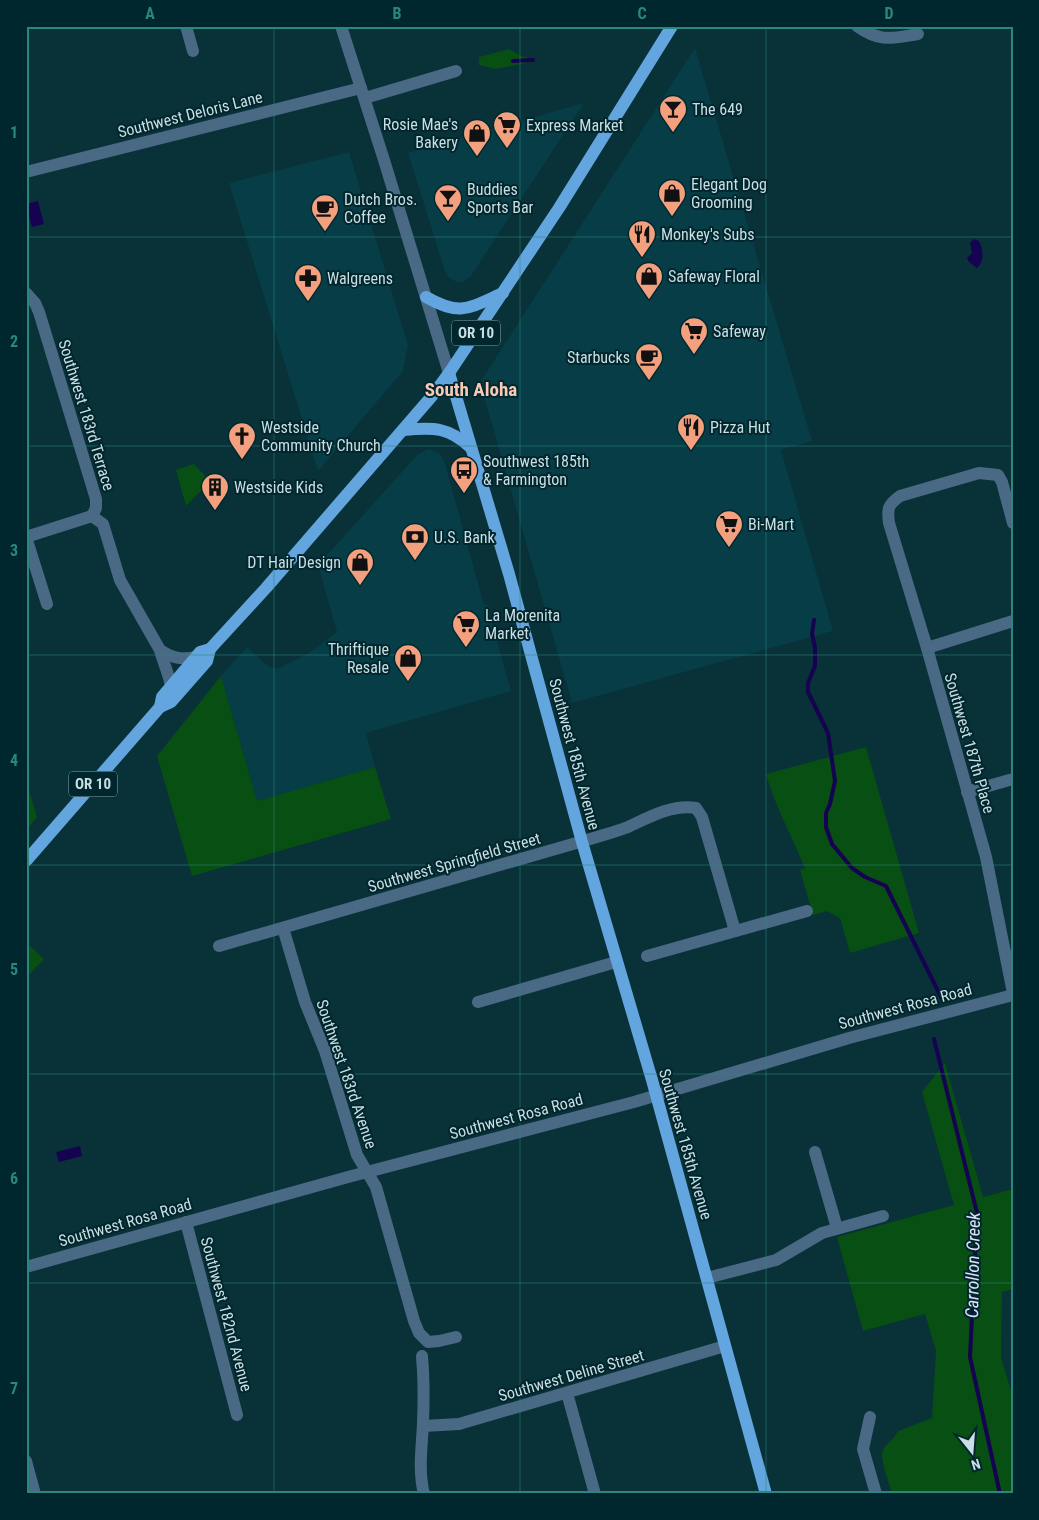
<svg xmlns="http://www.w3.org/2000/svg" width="1039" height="1520" font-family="'Roboto Condensed',sans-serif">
<rect width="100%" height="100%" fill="#093138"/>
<g fill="#063d46">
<polygon points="695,48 812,441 781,450 833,631 572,703 481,386 481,381"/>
<polygon points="584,103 471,276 462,282 457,282 449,278 445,271 408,153"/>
<polygon points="349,152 408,345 403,371 318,471 229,183"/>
<polygon points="429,449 440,454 444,460 484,605 487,605 511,691 366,733 375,767 257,802 221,676 247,647 268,666 277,669 309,653 337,632 318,565 418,454"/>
</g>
<g fill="#074f13">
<polygon points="509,49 521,56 532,59 533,62 495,69 479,65 479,57"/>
<polygon points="194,464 210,481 186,506 176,470"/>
<polygon points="221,676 257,801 375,767 391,819 192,876 157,756"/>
<path d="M866,747L919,933L850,953L840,918L827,911L813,915L800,870L805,868C792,837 775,806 766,774Z"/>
<polygon points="26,781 37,817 26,830"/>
<polygon points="30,946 44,959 28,976 26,974 26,950"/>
<path d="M945,1063L983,1197L1013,1189V1289L1002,1292L1001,1357L1013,1398V1494H892C890,1484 879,1458 883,1450C887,1442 895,1439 898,1431L932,1418L936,1351L925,1314L863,1331L837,1237L954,1205L922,1092Z"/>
</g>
<g fill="#150251">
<polygon points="38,201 44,224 32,227 26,204"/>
<path d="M974,239L979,241C983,250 985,261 977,268L969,262L967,258L972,253L970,243Z"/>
<polygon points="80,1146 82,1156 59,1162 56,1152"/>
</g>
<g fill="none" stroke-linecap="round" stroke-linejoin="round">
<g stroke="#150251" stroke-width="4">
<polyline points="513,61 533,60"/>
<polyline points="814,620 812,634 815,648 815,666 808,683 808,692 828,733 835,781 830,804 826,813 826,827 832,844 852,868 865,877 886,886 941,997"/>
<polyline points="934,1039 977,1213 970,1357 1000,1494"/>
</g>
<g stroke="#4a6984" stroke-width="12">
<polyline points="186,26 193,51"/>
<polyline points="341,26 384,160 449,373"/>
<path d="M857,26C881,43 892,38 918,34"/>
<polyline points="365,98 456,71"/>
<polyline points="26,172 361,88"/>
<path d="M26,293L35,303L39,312L96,499V508L92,516L103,524L120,580L160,650C163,663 169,673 171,687"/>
<path d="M1013,523L1002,482L998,475L979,473L900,496C888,505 887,508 889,523L927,648L986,857L1013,993"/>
<polyline points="26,537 47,604"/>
<polyline points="26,537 92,516"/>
<polyline points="927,648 1013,621"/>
<path d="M160,650C172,658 181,660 196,657"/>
<polyline points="967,792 1013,779"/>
<polyline points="283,928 305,1002 325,1051 357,1155 376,1187 414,1321 419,1333 428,1342 439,1341 456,1337"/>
<path d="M219,946L597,837C607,834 618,831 628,827C649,817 673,804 696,808L702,817L735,931"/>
<polyline points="647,956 807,911"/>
<polyline points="478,1002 616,962"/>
<polyline points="815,1152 837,1228"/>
<polyline points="186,1222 237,1415"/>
<polyline points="26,1267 348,1177 634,1102 849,1038 1013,995"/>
<polyline points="707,1278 776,1260 822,1233 883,1216"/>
<path d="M422,1356C424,1379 424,1400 423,1423C422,1447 418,1470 424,1494"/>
<polyline points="567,1393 595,1494"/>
<polyline points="870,1417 863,1449 876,1494"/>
<polyline points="423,1426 459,1424 725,1346"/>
<polyline points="26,1461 35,1494"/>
</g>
<g stroke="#63a5de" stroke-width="12">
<path d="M426,297C461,317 469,308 503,293"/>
<polyline points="449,373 509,574 582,842 652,1080 766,1494"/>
<path d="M404,430C433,427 449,427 471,448"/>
<polyline points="160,707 162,697 196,657 200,652 210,649 266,588 432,396 449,373 559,208 672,26"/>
<polyline points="26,861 160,707 171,702 207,661 210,649"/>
</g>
</g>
<path fill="none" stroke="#2b8680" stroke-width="1" stroke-opacity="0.55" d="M274,26V1494M520,26V1494M766,26V1494M26,237H1013M26,446H1013M26,655H1013M26,865H1013M26,1074H1013M26,1283H1013"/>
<defs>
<g id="bar-pin" transform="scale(1.4375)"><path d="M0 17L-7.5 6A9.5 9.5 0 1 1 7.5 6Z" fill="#f2a07e" stroke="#00272e"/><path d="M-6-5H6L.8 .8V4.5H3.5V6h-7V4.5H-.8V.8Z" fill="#111"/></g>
<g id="supermarket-pin" transform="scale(1.4375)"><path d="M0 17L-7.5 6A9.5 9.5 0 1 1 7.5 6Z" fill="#f2a07e" stroke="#00272e"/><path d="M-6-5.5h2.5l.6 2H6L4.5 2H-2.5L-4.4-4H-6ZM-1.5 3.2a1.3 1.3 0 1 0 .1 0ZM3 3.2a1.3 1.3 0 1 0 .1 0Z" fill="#111"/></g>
<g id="shop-pin" transform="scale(1.4375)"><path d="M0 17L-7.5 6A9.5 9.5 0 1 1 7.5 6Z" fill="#f2a07e" stroke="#00272e"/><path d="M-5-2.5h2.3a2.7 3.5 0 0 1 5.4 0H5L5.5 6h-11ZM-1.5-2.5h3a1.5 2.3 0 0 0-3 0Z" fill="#111"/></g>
<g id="cafe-pin" transform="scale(1.4375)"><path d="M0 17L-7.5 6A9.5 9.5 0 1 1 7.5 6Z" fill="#f2a07e" stroke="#00272e"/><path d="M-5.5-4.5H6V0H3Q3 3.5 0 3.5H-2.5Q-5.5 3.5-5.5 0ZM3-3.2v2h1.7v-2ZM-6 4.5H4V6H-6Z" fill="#111"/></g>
<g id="restaurant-pin" transform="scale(1.4375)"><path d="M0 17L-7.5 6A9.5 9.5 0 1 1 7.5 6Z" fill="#f2a07e" stroke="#00272e"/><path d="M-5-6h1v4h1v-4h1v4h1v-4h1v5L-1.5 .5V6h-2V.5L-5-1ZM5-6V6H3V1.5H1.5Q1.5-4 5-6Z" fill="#111"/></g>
<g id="pharmacy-pin" transform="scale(1.4375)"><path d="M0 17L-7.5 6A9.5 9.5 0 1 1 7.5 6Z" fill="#f2a07e" stroke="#00272e"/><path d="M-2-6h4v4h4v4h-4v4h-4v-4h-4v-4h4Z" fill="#111"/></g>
<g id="church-pin" transform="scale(1.4375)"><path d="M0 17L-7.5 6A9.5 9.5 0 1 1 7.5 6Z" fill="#f2a07e" stroke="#00272e"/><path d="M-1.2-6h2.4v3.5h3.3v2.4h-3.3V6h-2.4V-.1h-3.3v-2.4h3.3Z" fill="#111"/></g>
<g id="bus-pin" transform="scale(1.4375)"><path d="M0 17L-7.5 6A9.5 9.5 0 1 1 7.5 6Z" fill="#f2a07e" stroke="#00272e"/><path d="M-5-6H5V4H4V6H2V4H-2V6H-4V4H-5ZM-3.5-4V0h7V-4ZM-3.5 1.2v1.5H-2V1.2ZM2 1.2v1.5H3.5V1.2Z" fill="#111"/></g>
<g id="building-pin" transform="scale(1.4375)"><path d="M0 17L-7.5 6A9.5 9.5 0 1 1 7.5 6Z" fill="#f2a07e" stroke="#00272e"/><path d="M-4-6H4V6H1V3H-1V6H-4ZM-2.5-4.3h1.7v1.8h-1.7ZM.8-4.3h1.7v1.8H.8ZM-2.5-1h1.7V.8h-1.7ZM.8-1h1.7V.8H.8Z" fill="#111"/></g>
<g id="bank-pin" transform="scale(1.4375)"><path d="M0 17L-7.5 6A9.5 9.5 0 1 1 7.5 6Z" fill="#f2a07e" stroke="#00272e"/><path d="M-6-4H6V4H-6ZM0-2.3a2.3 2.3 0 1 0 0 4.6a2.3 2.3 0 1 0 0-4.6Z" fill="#111"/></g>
</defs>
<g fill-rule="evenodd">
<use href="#bar-pin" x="673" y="109"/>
<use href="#supermarket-pin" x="507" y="125"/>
<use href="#shop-pin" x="477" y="133"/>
<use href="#shop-pin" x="672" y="193"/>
<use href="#bar-pin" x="448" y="198"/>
<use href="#cafe-pin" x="325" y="208"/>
<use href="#restaurant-pin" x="642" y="234"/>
<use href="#shop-pin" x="649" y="276"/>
<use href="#pharmacy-pin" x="308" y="278"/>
<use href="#supermarket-pin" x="694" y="331"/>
<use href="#cafe-pin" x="649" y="357"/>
<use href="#restaurant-pin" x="691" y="427"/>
<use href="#church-pin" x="242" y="436"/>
<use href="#bus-pin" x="464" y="470"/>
<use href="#building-pin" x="215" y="487"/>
<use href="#supermarket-pin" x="729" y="524"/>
<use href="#bank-pin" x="415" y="537"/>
<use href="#shop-pin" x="360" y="562"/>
<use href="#supermarket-pin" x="466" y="624"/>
<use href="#shop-pin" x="408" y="658"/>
</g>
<g text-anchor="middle" stroke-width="4" stroke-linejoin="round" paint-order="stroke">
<g fill="#00272e" stroke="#8da7ad" stroke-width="1">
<rect x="452" y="320.5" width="48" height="25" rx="4"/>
<rect x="69" y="771.5" width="48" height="25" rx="4"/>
</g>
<g font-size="15" font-weight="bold" fill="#cadee3">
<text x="476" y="338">OR 10</text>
<text x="93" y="789">OR 10</text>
</g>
<g font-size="16" fill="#cadee3" stroke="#00272e" text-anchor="start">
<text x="692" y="115">The 649</text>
<text x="458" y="130" text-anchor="end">Rosie Mae's<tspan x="458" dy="18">Bakery</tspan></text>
<text x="526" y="131">Express Market</text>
<text x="691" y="190">Elegant Dog<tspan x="691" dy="18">Grooming</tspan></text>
<text x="467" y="195">Buddies<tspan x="467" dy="18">Sports Bar</tspan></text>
<text x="344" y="205">Dutch Bros.<tspan x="344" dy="18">Coffee</tspan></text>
<text x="661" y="240">Monkey's Subs</text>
<text x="668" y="282">Safeway Floral</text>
<text x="327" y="284">Walgreens</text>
<text x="713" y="337">Safeway</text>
<text x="630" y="363" text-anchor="end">Starbucks</text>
<text x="261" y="433">Westside<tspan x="261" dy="18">Community Church</tspan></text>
<text x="710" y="433">Pizza Hut</text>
<text x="483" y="467">Southwest 185th<tspan x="483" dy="18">&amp; Farmington</tspan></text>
<text x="234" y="493">Westside Kids</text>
<text x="748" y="530">Bi-Mart</text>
<text x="434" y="543">U.S. Bank</text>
<text x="341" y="568" text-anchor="end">DT Hair Design</text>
<text x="485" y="621">La Morenita<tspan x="485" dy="18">Market</tspan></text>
<text x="389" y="655" text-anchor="end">Thriftique<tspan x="389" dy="18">Resale</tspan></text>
</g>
<g font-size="16" fill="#cadee3" stroke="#00272e">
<text transform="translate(190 114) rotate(-14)" y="6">Southwest Deloris Lane</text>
<text transform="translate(87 415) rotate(73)" y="6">Southwest 183rd Terrace</text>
<text transform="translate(970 743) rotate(74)" y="6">Southwest 187th Place</text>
<text transform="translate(575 754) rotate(75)" y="6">Southwest 185th Avenue</text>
<text transform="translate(454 862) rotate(-16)" y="6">Southwest Springfield Street</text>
<text transform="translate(905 1006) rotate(-15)" y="6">Southwest Rosa Road</text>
<text transform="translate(347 1074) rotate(71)" y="6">Southwest 183rd Avenue</text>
<text transform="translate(516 1116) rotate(-15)" y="6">Southwest Rosa Road</text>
<text transform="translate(686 1144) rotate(74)" y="6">Southwest 185th Avenue</text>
<text transform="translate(125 1222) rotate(-16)" y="6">Southwest Rosa Road</text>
<text transform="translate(227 1314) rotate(75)" y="6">Southwest 182nd Avenue</text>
<text transform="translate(571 1375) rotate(-16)" y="6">Southwest Deline Street</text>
</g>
<g font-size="18" font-style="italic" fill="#dee1f8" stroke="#00272e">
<text transform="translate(973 1265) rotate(-89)" y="6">Carrollon Creek</text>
</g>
<g font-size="19" font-weight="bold" fill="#f8c9b6" stroke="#00272e">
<text x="471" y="396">South Aloha</text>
</g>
</g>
<rect width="1039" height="1520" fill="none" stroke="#00272e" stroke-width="55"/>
<g transform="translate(972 1452) rotate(163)" stroke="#00272e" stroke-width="4" paint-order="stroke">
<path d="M0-4L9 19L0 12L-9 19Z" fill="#cadee3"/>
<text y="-8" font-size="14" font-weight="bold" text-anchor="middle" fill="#cadee3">N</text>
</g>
<rect x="28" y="28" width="984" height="1464" fill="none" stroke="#2b8680" stroke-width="2"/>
<g font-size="16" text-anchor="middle" font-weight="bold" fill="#2b8680">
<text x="150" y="19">A</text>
<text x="397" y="19">B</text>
<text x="642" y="19">C</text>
<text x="889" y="19">D</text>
<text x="14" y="138">1</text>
<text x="14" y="347">2</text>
<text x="14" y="556">3</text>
<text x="14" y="766">4</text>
<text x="14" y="975">5</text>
<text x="14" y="1184">6</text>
<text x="14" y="1394">7</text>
</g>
</svg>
